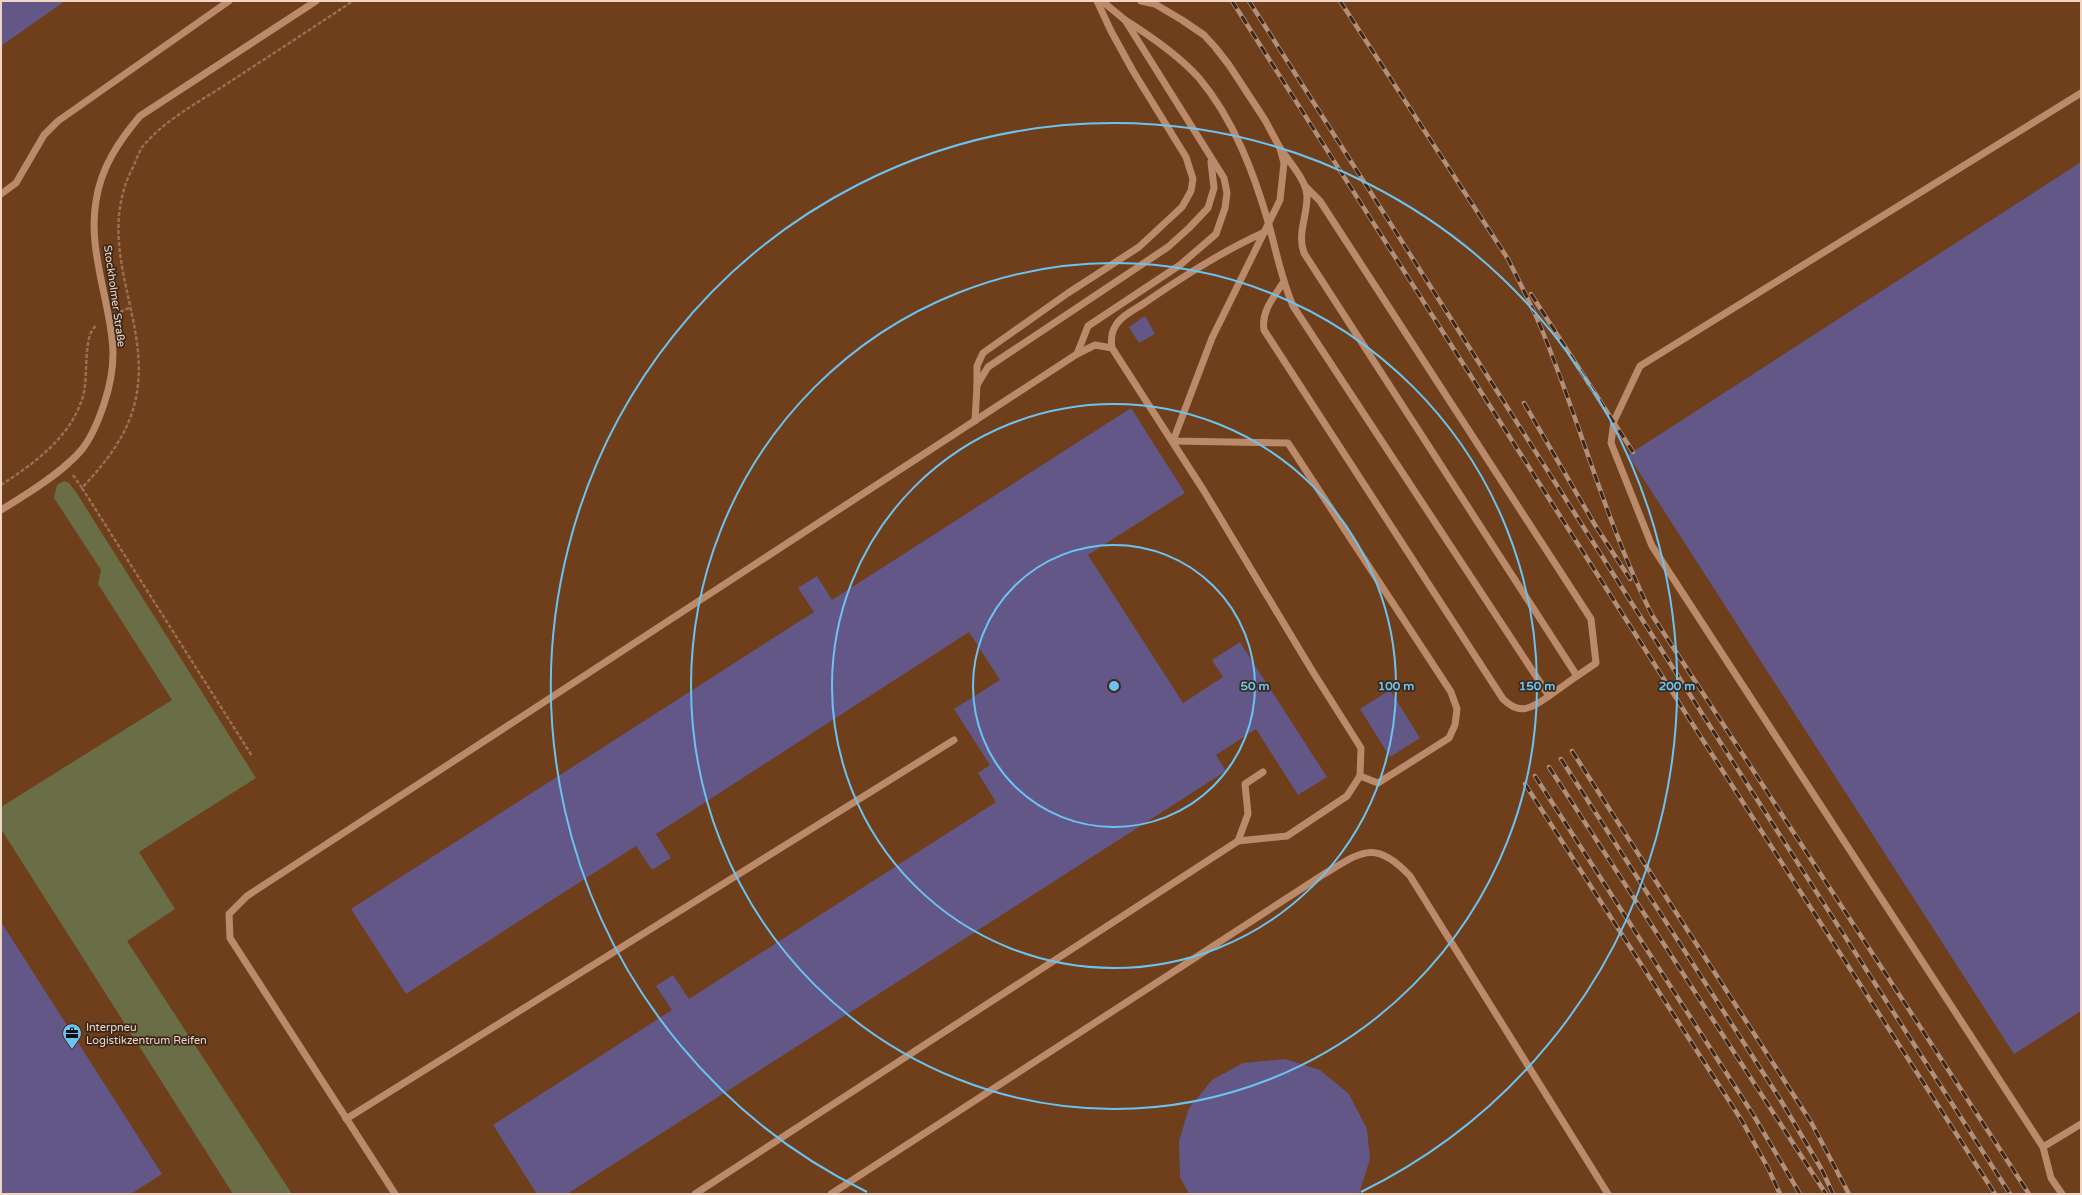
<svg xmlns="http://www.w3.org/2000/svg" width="2082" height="1195" font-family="'Varela Round',sans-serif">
<rect width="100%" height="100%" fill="#653a1c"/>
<rect fill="#6f3e1a" x="1" y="1" width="2080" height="1193"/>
<polygon fill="#696e47" points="64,481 69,483 76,492 256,778 139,852 175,909 127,941 292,1194 233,1194 1,829 1,807 172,700 98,584 101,570 54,498 57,485"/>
<g fill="#625786">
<polygon points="1,1 65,1 1,46"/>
<polygon points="2081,162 2081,1011 2014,1054 1628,455"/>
<polygon points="1145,316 1155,334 1139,343 1129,327"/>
<polygon points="1131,408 1185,493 1088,555 1183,703 1223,677 1212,660 1240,642 1327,777 1298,795 1256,729 1216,755 1226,771 567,1194 537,1194 493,1125 672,1010 656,986 673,975 689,999 996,802 978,773 990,765 954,709 1000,680 969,632 656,834 671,858 652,870 636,846 406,994 351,909 814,612 798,588 817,576 832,600"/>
<polygon points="1390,690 1420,738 1390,757 1360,709"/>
<polygon points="1,922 162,1174 131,1194 1,1194"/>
<polygon points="1285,1059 1320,1070 1349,1094 1367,1129 1370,1159 1359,1194 1189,1194 1180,1177 1179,1141 1189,1108 1212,1080 1243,1063"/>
</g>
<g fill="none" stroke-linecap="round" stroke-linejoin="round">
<g stroke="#956f56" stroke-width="2.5" stroke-dasharray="4 2" stroke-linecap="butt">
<polyline points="120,312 129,308"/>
<path d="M73,475L82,488C108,460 131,431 137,392C149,317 95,248 131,171C135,164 138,153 143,146C165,120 197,103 225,85C268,57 311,29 353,1"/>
<path d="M1,485C36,462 74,435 84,392C88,374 83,333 97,325"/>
<polyline points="82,488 252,756"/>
</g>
<g stroke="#ba8a6a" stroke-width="7">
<polyline points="1141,1 1155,4 1182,20 1204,35 1215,47 1229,65 1265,120 1280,148 1284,163 1280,200 1212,338 1173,441 1288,443 1451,692 1457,709 1455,725 1449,738 1378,783 1360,776"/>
<path d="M1125,20C1149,35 1180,57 1199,78C1234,120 1254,173 1269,225C1277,254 1281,278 1293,306L1549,696L1577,676L1304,253C1297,234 1307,217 1307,197C1307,180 1289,162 1280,148"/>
<polyline points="1305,186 1320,201 1591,619 1596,663 1577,676"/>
<polyline points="1,194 16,183 44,135 58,121 229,1"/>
<path d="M1283,283C1273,298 1261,312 1264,330L1503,699C1520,716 1532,708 1549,696"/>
<path d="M1112,348C1111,341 1111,333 1115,327C1119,317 1134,310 1143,304C1182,277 1222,251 1265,232"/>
<polyline points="1077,354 1088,326 1180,265 1216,234 1225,208 1227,193 1224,178 1125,20 1102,1"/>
<polyline points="977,385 977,366 983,353 1068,293 1139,247 1182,207 1191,191 1193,179 1186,157 1133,71 1111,31 1097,1"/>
<polyline points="975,421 977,385 988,367 1168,247 1189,228 1208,208 1214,188 1211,162"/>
<path d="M1,510C26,495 65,471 83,448C93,435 99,419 104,404C111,383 115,361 112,339C107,293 88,247 96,201C101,167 119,141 140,116L316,1"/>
<polyline points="1238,841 1248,814 1245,784 1263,772"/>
<polyline points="346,1119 954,740"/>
<polyline points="2043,1147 1652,546 1611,443 1614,421 1640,366 2081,93"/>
<polyline points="395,1194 230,938 229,914 247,896 1077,354 1095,345 1112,348 1204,491 1313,672 1361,748 1360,776 1347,796 1287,836 1238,841 695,1194"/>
<path d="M831,1194L1321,876C1360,853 1374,837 1410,876L1608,1194"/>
<polyline points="2062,1194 2051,1178 2043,1147 2081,1124"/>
</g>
<g stroke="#b18f78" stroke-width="4.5">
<g id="rail">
<polyline points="1232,1 1697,731 1995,1194"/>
<polyline points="1249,1 1708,723 2010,1194"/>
<path d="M1340,1L1508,259C1520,283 1532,306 1542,330C1581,425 1606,523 1652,615L2029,1194"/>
<polyline points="1531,294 1633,452"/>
<polyline points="1524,403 1595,525 1630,579"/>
<polyline points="1572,751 1811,1122 1849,1194"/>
<polyline points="1561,759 1780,1099 1822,1170 1833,1194"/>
<polyline points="1549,767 1826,1194"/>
<polyline points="1535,776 1754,1116 1800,1194"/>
<polyline points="1525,784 1742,1121 1768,1168 1780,1194"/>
</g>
</g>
<use href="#rail" stroke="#3b281a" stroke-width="3" stroke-dasharray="9" stroke-linecap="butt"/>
</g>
<g fill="none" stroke="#6cc3f2" stroke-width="2">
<circle cx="1114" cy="686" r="141"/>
<circle cx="1114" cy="686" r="282"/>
<circle cx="1114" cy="686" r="423"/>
<path d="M867 1192A563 563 0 1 1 1361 1192"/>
</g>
<defs>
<g id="office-pin" transform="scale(1)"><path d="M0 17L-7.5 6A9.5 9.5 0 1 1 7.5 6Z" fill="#6cc3f2" stroke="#3b281a"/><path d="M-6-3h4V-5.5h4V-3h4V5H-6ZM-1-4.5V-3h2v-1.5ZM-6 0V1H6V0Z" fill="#111"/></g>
</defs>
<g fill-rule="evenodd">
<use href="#office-pin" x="72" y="1033"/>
</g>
<g text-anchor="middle" stroke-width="3.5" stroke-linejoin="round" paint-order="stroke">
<g font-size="11" fill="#efd5c4" stroke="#3b281a">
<text transform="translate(115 296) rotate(82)" y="4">Stockholmer Straße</text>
</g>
<g font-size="11" fill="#efd5c4" stroke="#3b281a" text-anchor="start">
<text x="86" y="1031">Interpneu<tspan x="86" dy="13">Logistikzentrum Reifen</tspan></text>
</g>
</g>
<circle cx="1114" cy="686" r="6" fill="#6cc3f2" stroke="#3b281a" stroke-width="2"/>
<g font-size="12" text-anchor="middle" font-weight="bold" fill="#6cc3f2" stroke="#3b281a" stroke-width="3.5" stroke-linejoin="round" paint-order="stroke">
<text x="1255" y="690">50 m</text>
<text x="1396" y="690">100 m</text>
<text x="1537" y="690">150 m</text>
<text x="1677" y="690">200 m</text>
</g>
<rect width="2082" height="1195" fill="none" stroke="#efd5c4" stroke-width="4"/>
</svg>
